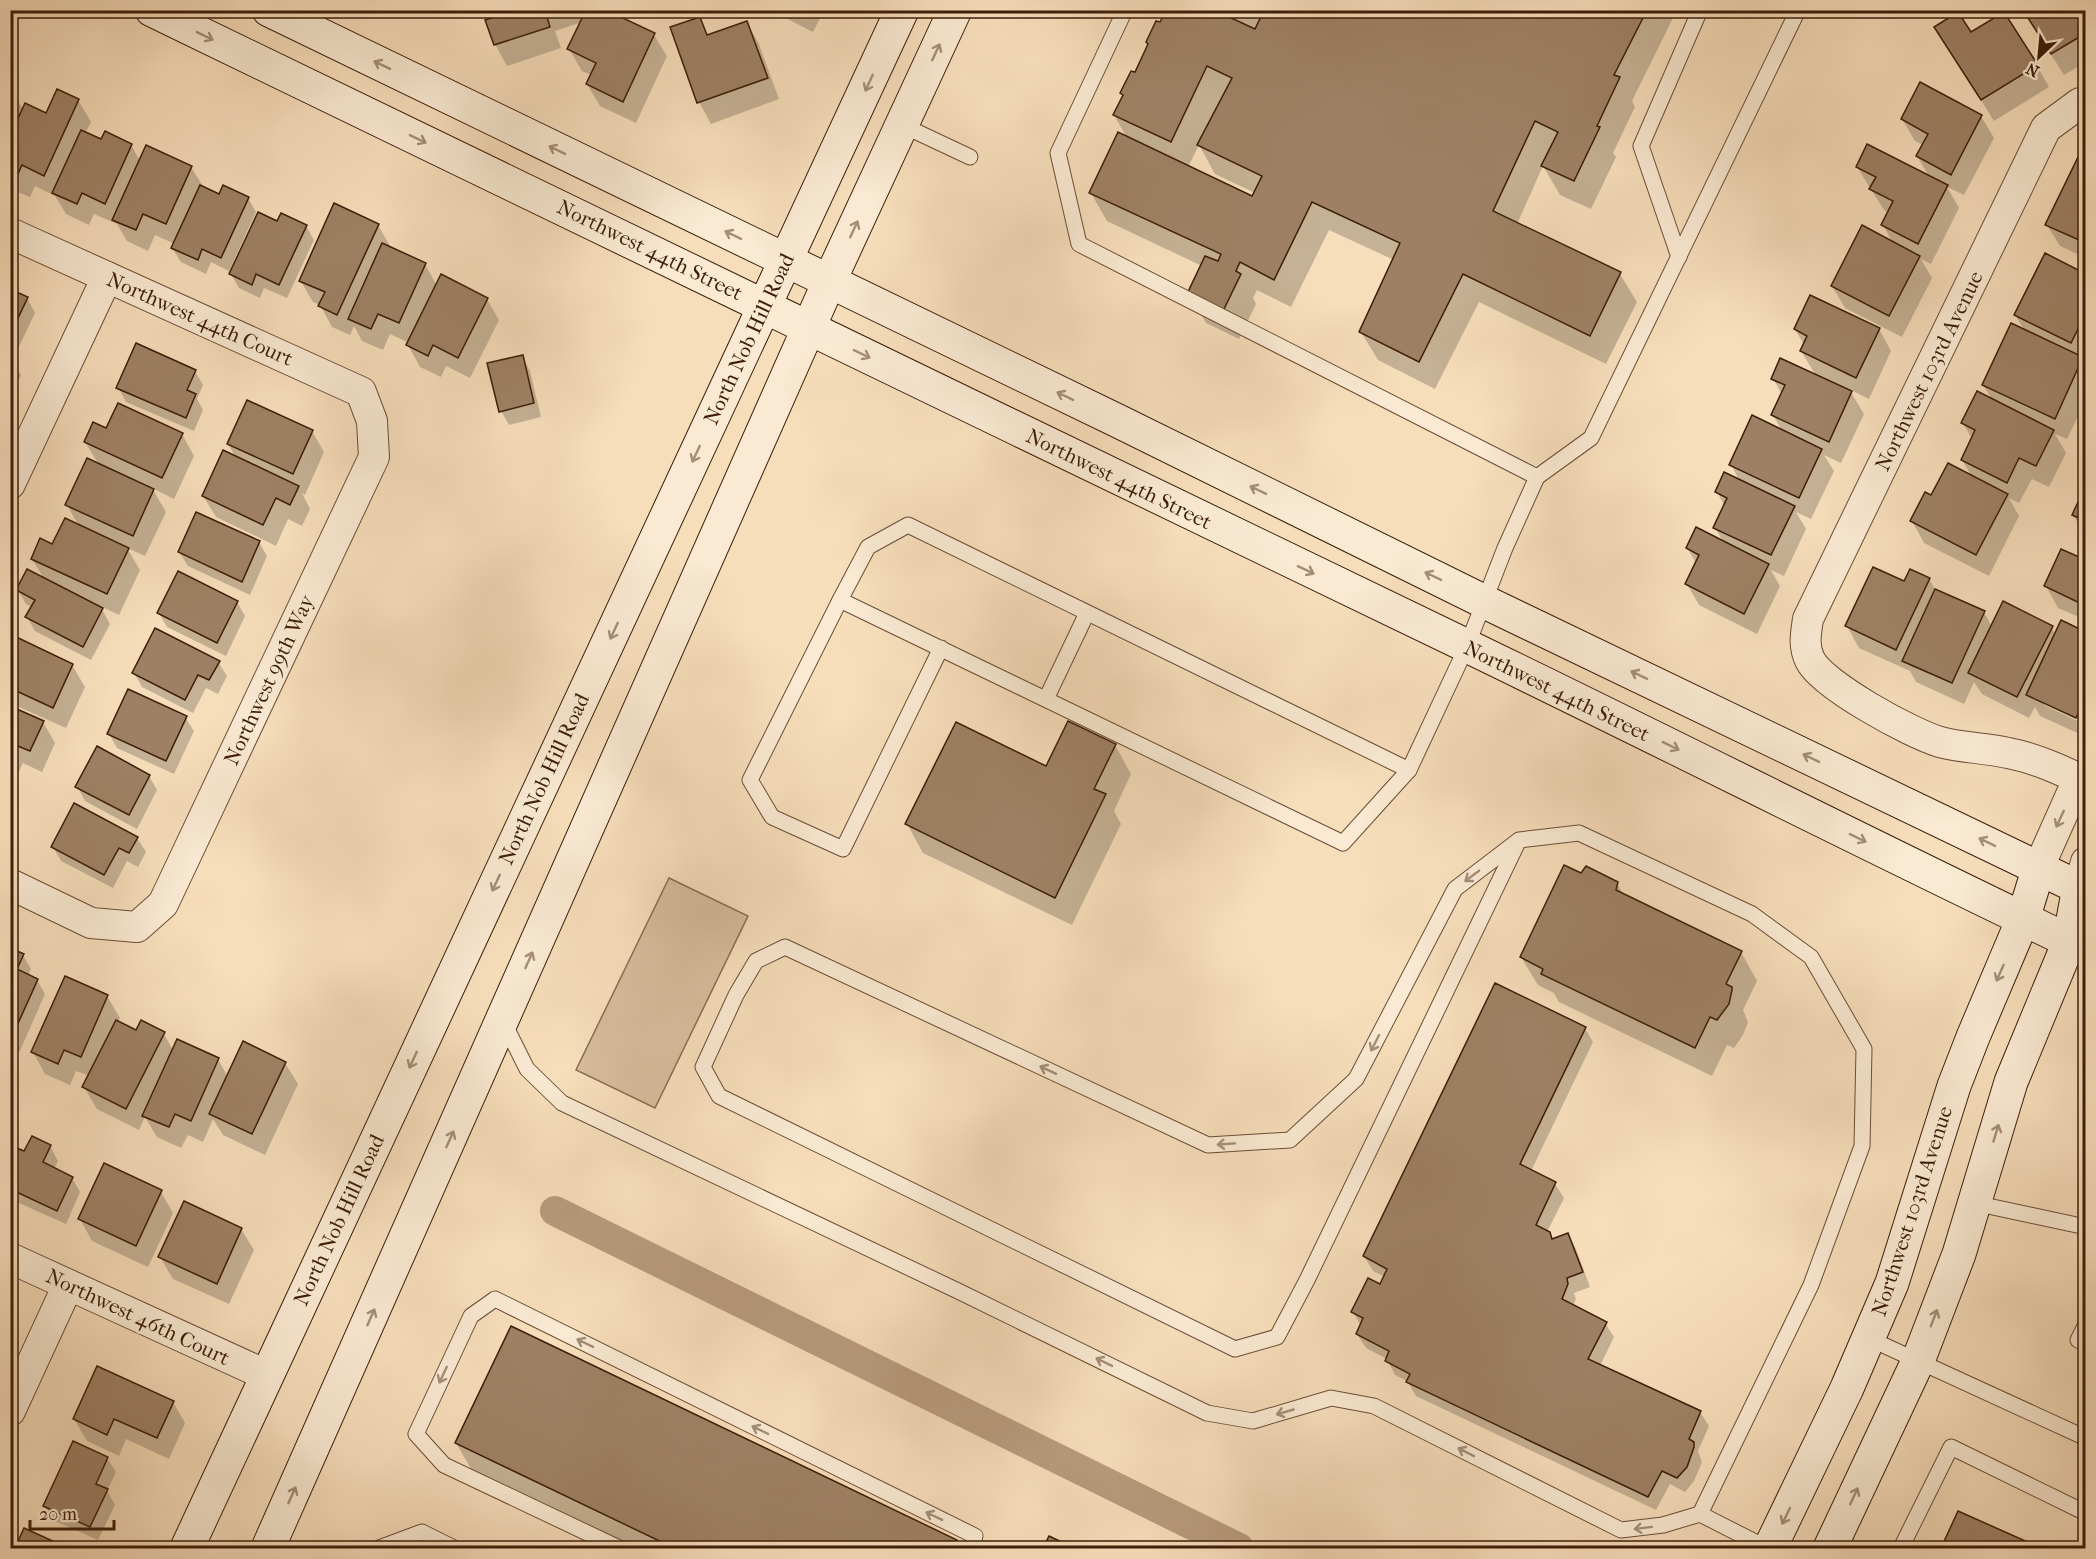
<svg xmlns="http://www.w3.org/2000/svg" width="2096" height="1559" font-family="'IM FELL French Canon',serif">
<rect width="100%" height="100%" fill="#f7debb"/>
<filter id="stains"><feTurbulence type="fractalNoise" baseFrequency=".00333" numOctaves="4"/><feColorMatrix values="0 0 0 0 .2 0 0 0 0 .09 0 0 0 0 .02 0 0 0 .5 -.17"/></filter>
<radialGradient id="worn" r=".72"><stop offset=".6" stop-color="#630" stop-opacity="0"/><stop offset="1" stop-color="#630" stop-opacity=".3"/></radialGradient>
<polygon fill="#d7bd9d" stroke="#8a6d52" stroke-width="1.5" points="669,878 748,916 655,1108 576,1070"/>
<g fill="#0003" fill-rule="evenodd">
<polygon points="504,10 584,10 585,15 602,10 654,35 667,56 636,123 600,106 587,84 591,75 582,71 569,49 582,22 555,31 561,48 507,66 495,44 505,15"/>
<polygon points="770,10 824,10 813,32"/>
<path d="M1168,10H1677L1632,101L1635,107L1613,153L1616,157L1591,209L1560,195L1543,166L1517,224L1620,274L1637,302L1606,364L1479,302L1435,389L1378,360L1361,332L1394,260L1329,230L1291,307L1257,290L1253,298L1256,304L1239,339L1206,323L1189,294L1202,266L1107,221L1091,193L1127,138L1114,115L1124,97L1122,93L1135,74ZM1199,145L1215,174L1255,193L1253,198L1188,167Z"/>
<polygon points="2023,10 2086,10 2086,62 2064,75"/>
<polygon points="699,19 709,36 747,23 759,44 779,99 711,124 699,102"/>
<polygon points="1949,49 2037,66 2049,87 1994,121"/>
<polygon points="10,94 15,96 24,111 47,115 78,100 91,122 85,134 102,141 131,145 140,161 191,167 204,188 220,196 248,198 256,212 229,271 211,262 206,274 181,262 172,248 175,244 155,235 148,251 127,241 117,224 94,214 89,225 66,214 55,196 35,186 30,197 10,189"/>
<polygon points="1981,116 1994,138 1964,195 1947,187 1959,208 1931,264 1921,259 1932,278 1902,337 1845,308 1832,286 1893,243 1883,225 1889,213 1884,210 1857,167 1930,178 1917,156 1923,145 1915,141 1902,119"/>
<polygon points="2086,157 2086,258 2060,246 2047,225"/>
<polygon points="278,223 306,226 314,240 287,298 264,288 260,298 239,288 231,274"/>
<polygon points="378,225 390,246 390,248 425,264 437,286 487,299 499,320 470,378 446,366 441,377 420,367 408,345 409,343 390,334 383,350 362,341 354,326 350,335 332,327 320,305 313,302 300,280"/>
<polygon points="2086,275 2086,400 2067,439 2055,434 2066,453 2049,487 2032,479 2019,503 2009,498 2019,516 1989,576 1924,543 1912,521 1932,497 1972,477 1962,460 1972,439 1963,423 1993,401 1983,385 2025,331 2015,315"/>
<polygon points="10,291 27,298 35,313 15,355 10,353"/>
<polygon points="1795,329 1879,329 1891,351 1869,399 1849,389 1864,414 1841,463 1824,455 1834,471 1811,519 1796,512 1806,529 1784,576 1771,570 1780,586 1757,634 1699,605 1687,584 1696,563 1687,548 1724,543 1715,528 1725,507 1717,492 1740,482 1731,464 1782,431 1773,415 1782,395 1773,378 1816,376 1801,351 1804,345"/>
<polygon points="522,356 530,371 541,417 509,425 501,411"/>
<polygon points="10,357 21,375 13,392 10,391"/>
<polygon points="195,371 203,385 197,399 203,410 194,431 126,402 118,387"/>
<polygon points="107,430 182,434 194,456 174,499 152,488 166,512 145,556 127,548 140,570 119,615 100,606 110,624 91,660 35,631 27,617 32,607 26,604 18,590 44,579 32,559 53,546 79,526 67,505 99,465 85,442"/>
<polygon points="312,431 324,452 305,495 302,493 310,509 302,526 288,519 276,546 216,517 203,496 236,458 228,444"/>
<polygon points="2086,492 2086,536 2073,515"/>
<polygon points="259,542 267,556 250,595 188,566 179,552"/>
<polygon points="2086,548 2086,620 2058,608 2046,586 2080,559"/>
<path d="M1929,579L1936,591L1984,612L1992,627H2051L2056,635L2086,634V737L2040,716L2035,707L2029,718L1982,694L1974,682L1964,704L1916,682L1910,671L1859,648L1847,626L1905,583ZM2044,701L2084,720L2082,723L2044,705Z"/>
<polygon points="237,602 245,616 226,656 167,627 159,613"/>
<polygon points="10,636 72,665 85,687 66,728 10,703"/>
<polygon points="218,662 227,676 218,694 206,688 193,713 142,687 134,673"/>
<polygon points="10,707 43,722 55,743 42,772 23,763 16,778 10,775"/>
<polygon points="185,717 194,731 174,774 117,748 109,734"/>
<polygon points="1115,745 1131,774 1114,811 1121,824 1072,925 923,853 907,824 1047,768"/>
<polygon points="149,776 157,790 137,829 85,801 77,786"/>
<polygon points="10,783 14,790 10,798"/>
<polygon points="10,804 17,815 10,828"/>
<polygon points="137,838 146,852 138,867 127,861 113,888 61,861 53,847"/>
<polygon points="1581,875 1617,883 1624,896 1741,952 1757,981 1743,1010 1748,1022 1743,1035 1734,1048 1727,1045 1712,1076 1559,1002 1554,993 1538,985 1521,957"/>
<polygon points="10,950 23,955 31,969 28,976 37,980 45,994 19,1053 10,1049"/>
<polygon points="107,996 120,1018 118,1022 136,1032 164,1034 173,1050 218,1059 228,1077 285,1063 298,1084 265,1155 223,1135 213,1119 203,1142 188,1135 181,1148 157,1137 145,1117 139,1130 97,1109 84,1087 90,1076 76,1071 70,1085 45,1074 33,1052"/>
<polygon points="1585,1028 1593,1042 1531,1171 1555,1184 1564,1198 1547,1232 1553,1240 1568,1234 1576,1249 1590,1287 1574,1293 1576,1299 1573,1306 1605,1323 1614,1337 1600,1366 1700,1412 1709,1426 1698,1451 1702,1462 1694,1481 1685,1492 1670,1484 1656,1510 1416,1396 1407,1381 1395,1375 1387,1359 1366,1348 1357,1334 1361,1326 1353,1312 1380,1286 1385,1277 1373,1271 1364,1256"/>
<polygon points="10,1146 25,1153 50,1146 58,1161 54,1169 72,1178 80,1192 66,1224 10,1199"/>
<polygon points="161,1192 173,1213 148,1267 92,1241 80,1219"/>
<polygon points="241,1229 254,1250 229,1304 173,1279 160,1257"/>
<polygon points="173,1402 185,1423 169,1459 126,1439 119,1456 87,1441 74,1419"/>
<polygon points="456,1443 955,1542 959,1548 633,1548 473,1472"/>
<polygon points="107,1458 116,1472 107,1491 115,1505 98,1540 53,1520 45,1506"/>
<polygon points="1959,1513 2037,1548 1943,1548"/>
<polygon points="25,1530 64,1548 16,1548"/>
</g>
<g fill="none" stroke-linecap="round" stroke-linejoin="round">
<polyline stroke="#b89c7e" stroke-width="30" points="555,1211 1239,1548"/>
</g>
<g fill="#9e8165" stroke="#3d1d08" stroke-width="1.5">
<polygon points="502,10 545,10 550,27 494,45 485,20 504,14"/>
<polygon points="586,10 606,10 655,33 623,102 586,84 596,63 567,49"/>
<polygon points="1166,10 1235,10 1231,18 1255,29 1264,10 1647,10 1614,75 1620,77 1597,126 1600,127 1574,181 1541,166 1558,132 1535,121 1493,211 1621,272 1590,336 1463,274 1419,362 1359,332 1400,243 1312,202 1274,280 1240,262 1236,271 1241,274 1223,311 1187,294 1205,256 1218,261 1221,254 1089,193 1118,132 1252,196 1262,176 1197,145 1232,78 1207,66 1171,142 1113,115 1123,95 1120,93 1131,71 1135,72 1148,44 1146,42 1156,21 1160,22"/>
<polygon points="2023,10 2086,10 2086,33 2051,54"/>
<polygon points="1958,12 1971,32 2004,12 2038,65 1981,100 1934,27"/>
<polygon points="700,17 707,35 747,21 768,78 697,103 670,27"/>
<polygon points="1920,82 1982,115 1951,175 1916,156 1928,134 1901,119"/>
<polygon points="57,89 79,99 44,176 22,165 17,176 10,173 10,136 25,103 46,113"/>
<polygon points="81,130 101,139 105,131 132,144 105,204 82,193 77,204 52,193"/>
<polygon points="1867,144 1948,185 1918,244 1881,225 1893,201 1869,189 1876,177 1856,167"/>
<polygon points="146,145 192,166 166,224 143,214 136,230 112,220"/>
<polygon points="2080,153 2086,156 2086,243 2045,225"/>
<polygon points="200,185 219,194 223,185 249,197 221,258 202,249 198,260 171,248"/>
<polygon points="334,203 379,224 337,315 318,306 325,292 299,281"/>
<polygon points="258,212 277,221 281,213 307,225 279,285 256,274 252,285 229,274"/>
<polygon points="1862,225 1920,256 1889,316 1831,286"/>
<polygon points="382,243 426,263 399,323 378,314 371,329 348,319"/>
<polygon points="2045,253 2086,274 2086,323 2082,321 2071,343 2014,315"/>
<polygon points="441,274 488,298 458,358 433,345 428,356 406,345"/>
<polygon points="10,289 28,297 10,335"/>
<polygon points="1810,295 1880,328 1856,378 1800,351 1807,336 1794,329"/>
<polygon points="2011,323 2083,357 2055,419 1982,385"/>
<polygon points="136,343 196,370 187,390 196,394 186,418 116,388"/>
<polygon points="523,355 534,403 499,412 487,363"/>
<polygon points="1780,358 1852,391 1829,442 1771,415 1785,385 1771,379"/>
<polygon points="1977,391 2054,430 2036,466 2019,458 2007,483 1961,460 1975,430 1961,423"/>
<polygon points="247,400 313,430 293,474 227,444"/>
<polygon points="118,403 183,433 162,478 84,442 93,422 106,428"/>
<polygon points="1752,415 1822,449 1799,498 1729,465"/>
<polygon points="223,450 299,486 290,505 276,498 263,525 202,496"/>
<polygon points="87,458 154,489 133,536 65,505"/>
<polygon points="1948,463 2008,494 1976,555 1910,521 1925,492 1931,495"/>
<polygon points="1724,472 1795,506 1771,555 1713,528 1727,498 1715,492"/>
<polygon points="2084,489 2086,490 2086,521 2072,515"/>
<polygon points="196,512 260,541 242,582 178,552"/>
<polygon points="65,518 129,548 107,594 31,559 40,538 52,544"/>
<polygon points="1696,527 1769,564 1744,614 1685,584 1699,555 1686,548"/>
<polygon points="2086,544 2086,606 2044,586 2061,549 2079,557"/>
<polygon points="1873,567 1904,581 1910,569 1930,578 1896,650 1845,626"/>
<polygon points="27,569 103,608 83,647 25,617 35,600 16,590"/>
<polygon points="178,571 238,601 217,643 157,613"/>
<polygon points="1935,589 1985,611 1952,683 1902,661"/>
<polygon points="2003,601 2053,626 2017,697 1968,673"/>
<polygon points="2061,620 2086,632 2086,698 2076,718 2026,695"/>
<polygon points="155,628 220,661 209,680 198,675 185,700 132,673"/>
<polygon points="10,634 73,664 53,708 10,688"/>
<polygon points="128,689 187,716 166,761 107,734"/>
<polygon points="10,706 44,721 30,751 10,743"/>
<polygon points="1068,721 1116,744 1094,789 1106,794 1055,898 905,824 956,722 1046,766"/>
<polygon points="97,746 150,775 129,815 75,787"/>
<polygon points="74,803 138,837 129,853 119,848 104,875 51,847"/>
<polygon points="1564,865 1581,873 1586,866 1618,882 1616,890 1742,951 1726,984 1732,987 1732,990 1729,1004 1717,1020 1710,1017 1695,1048 1541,974 1543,969 1520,957"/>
<polygon points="10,948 24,954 17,969 38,979 11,1039"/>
<polygon points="65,976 108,995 81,1057 64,1050 58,1064 31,1052"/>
<polygon points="1495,983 1586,1027 1520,1164 1556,1182 1536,1225 1550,1232 1552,1239 1568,1233 1583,1272 1567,1278 1568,1284 1562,1299 1607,1322 1588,1359 1701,1411 1689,1439 1694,1442 1694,1447 1687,1467 1677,1478 1662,1471 1648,1497 1406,1382 1410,1374 1385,1361 1389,1351 1356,1334 1363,1318 1351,1312 1368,1278 1380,1284 1387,1269 1363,1256"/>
<polygon points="116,1020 136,1030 141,1020 165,1032 126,1109 82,1087"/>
<polygon points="177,1039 219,1058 191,1121 175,1114 169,1127 142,1116"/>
<polygon points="243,1041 286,1062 252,1134 209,1114"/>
<polygon points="32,1136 51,1145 43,1162 73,1177 57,1211 10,1189 10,1145 24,1151"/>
<polygon points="104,1163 162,1190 136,1246 78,1219"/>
<polygon points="184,1201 242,1228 217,1284 158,1257"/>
<polygon points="511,1326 957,1540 953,1548 674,1548 455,1443"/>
<polygon points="97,1366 174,1401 157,1438 114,1419 107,1435 73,1419"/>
<polygon points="73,1441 108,1457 96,1484 108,1489 90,1527 43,1506"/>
<polygon points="1958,1511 2041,1548 1941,1548"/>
<polygon points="24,1528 68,1548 15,1548"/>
<polygon points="1049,1536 1074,1548 1043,1548"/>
</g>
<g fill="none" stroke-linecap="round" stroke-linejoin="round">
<g stroke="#6c4d35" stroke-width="17">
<g id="lane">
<polyline points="902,125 970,157"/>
<polyline points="1679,257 1641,146 1700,10"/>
<polyline points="1537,477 1591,438 1798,10"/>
<polyline points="840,600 868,547 908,525 1409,770"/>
<path d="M941,648L843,849L772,817L750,780L840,600C1008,681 1176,762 1343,843L1409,770L1467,646L1505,548L1537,477L1079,244L1058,153L1125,10"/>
<polyline points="1046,699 1087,613"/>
<polyline points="1519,840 1307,1280 1277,1337 1235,1349 719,1096 703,1067 736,995 756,961 785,947 1208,1145 1290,1140 1356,1079 1455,889 1519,840 1579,833 1752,914 1811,957 1864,1049 1862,1146 1811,1285 1700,1514 1767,1548"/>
<polyline points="503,1021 527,1069 562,1103 958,1291 1207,1413 1253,1421 1331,1398 1374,1406 1621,1530 1663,1525 1700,1514"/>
<polyline points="1974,1203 2086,1227"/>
<polyline points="2086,1324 2078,1340 2086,1344"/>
<polyline points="1868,1338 2086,1438"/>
<polyline points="379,1548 422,1532 454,1548"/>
<polyline points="619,1548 444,1465 416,1434 471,1316 495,1299 975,1536 972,1548"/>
<polyline points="1901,1548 1951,1447 2086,1513"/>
</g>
</g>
<g stroke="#6c4d35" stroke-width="32">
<g id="street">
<path d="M2086,103H2080L2046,128L1808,619C1806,633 1803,646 1810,660C1822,685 1912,734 1940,742C1962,748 1986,748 2008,753C2035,758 2061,770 2086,782"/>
<polyline points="10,233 361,392 372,421 374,457 163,904 137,927 91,923 10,884"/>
<polyline points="10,484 107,277"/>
<polyline points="2039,867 2071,795 2086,774"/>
<polyline points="2079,887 2086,862"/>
<polyline points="10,1258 266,1375"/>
<polyline points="10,1411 68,1285"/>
</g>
</g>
<g stroke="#3d1d08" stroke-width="35">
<g id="secondary">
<path d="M152,10C590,222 1027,434 1465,645C1672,745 1878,850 2086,949"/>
<polyline points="269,10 1118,421 1485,602 2086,891"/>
<polyline points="187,1548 902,10"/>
<polyline points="268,1548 829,282 955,10"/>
<polyline points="1770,1548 1847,1388 1892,1283 1954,1086 1973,1037 2023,919 2039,867"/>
<polyline points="1830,1548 1918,1361 1959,1254 2011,1082 2069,942 2079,887"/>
</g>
</g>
<use href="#lane" stroke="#faead3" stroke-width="15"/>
<use href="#street" stroke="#faead3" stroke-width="30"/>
<use href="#secondary" stroke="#faead3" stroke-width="33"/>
</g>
<defs><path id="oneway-shaft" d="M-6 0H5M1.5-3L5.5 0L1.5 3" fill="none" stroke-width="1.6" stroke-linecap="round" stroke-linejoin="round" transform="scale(1.5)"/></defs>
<g stroke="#a58e78">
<use href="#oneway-shaft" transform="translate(205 36) rotate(26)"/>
<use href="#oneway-shaft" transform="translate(936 52) rotate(-65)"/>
<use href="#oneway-shaft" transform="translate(382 65) rotate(-154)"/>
<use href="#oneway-shaft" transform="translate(869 83) rotate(115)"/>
<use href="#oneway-shaft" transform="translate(418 139) rotate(26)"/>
<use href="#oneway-shaft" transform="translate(557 150) rotate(-154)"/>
<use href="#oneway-shaft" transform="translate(854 229) rotate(-65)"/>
<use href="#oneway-shaft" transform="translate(733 235) rotate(-154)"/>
<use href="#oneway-shaft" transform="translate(862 354) rotate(26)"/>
<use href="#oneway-shaft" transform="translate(1065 396) rotate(-154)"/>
<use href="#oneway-shaft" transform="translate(696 454) rotate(115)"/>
<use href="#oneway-shaft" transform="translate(1258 490) rotate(-154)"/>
<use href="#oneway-shaft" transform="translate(1306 570) rotate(25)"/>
<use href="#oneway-shaft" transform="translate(1433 576) rotate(-154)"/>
<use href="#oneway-shaft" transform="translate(614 631) rotate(115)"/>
<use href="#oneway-shaft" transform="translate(1639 675) rotate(-154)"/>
<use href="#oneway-shaft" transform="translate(1671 746) rotate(26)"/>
<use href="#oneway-shaft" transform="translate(1811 758) rotate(-154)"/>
<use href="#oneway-shaft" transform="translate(2060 819) rotate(115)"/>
<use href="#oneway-shaft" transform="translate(1858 838) rotate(26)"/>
<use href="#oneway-shaft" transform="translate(1987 842) rotate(-154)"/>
<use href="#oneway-shaft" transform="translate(1472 876) rotate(143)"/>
<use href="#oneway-shaft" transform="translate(496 883) rotate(115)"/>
<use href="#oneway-shaft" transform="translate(529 960) rotate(-66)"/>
<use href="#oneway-shaft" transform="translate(2000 973) rotate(114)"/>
<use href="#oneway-shaft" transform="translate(1375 1043) rotate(117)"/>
<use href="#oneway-shaft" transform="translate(413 1060) rotate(115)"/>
<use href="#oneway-shaft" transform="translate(1048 1070) rotate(-155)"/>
<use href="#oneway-shaft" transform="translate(1996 1133) rotate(-73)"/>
<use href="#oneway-shaft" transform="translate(450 1139) rotate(-66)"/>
<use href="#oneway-shaft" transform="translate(1226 1144) rotate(176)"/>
<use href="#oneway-shaft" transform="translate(371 1317) rotate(-66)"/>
<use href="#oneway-shaft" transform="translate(1934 1318) rotate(-69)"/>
<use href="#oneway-shaft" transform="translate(585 1343) rotate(-154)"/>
<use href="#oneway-shaft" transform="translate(1104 1362) rotate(-154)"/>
<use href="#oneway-shaft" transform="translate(443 1375) rotate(115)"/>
<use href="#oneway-shaft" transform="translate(1285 1412) rotate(164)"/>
<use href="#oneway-shaft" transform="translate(760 1430) rotate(-154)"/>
<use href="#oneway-shaft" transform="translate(1466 1452) rotate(-153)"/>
<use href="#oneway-shaft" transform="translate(292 1495) rotate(-66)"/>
<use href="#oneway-shaft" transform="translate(1854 1496) rotate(-65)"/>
<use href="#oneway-shaft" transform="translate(934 1516) rotate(-154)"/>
<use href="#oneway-shaft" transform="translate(1786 1516) rotate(116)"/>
<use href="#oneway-shaft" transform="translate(1643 1528) rotate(173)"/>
</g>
<g text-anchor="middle" stroke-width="6" stroke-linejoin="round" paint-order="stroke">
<g font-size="21" fill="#3d1d08" stroke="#faead3">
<text transform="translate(650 250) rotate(26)" y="7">Northwest 44th Street</text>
<text transform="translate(200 319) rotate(24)" y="7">Northwest 44th Court</text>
<text transform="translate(749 339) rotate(-65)" y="7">North Nob Hill Road</text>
<text transform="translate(1929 371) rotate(-64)" y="7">Northwest 103rd Avenue</text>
<text transform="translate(1119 479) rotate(26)" y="7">Northwest 44th Street</text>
<text transform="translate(269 680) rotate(-65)" y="7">Northwest 99th Way</text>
<text transform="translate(1557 691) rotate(26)" y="7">Northwest 44th Street</text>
<text transform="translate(544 779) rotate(-65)" y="7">North Nob Hill Road</text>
<text transform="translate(1912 1211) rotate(-72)" y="7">Northwest 103rd Avenue</text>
<text transform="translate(339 1220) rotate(-65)" y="7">North Nob Hill Road</text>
<text transform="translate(138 1317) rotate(25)" y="7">Northwest 46th Court</text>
</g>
</g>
<rect width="2096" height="1559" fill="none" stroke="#f7debb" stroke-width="36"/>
<rect x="12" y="12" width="2072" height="1535" fill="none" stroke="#3d1d08" stroke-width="3"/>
<rect x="18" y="18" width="2060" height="1523" fill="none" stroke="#3d1d08" stroke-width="1.5"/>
<g transform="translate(2039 57) rotate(206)" stroke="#faead3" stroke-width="4.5" paint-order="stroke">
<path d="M0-4.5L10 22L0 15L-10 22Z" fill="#3d1d08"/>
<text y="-9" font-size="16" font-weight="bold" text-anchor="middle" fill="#3d1d08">N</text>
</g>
<path d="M30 1520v9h84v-9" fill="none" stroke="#3d1d08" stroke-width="3"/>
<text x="39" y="1520" font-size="18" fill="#3d1d08" stroke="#faead3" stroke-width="4.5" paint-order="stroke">20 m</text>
<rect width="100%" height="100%" filter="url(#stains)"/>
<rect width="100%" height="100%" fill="url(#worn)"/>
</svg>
